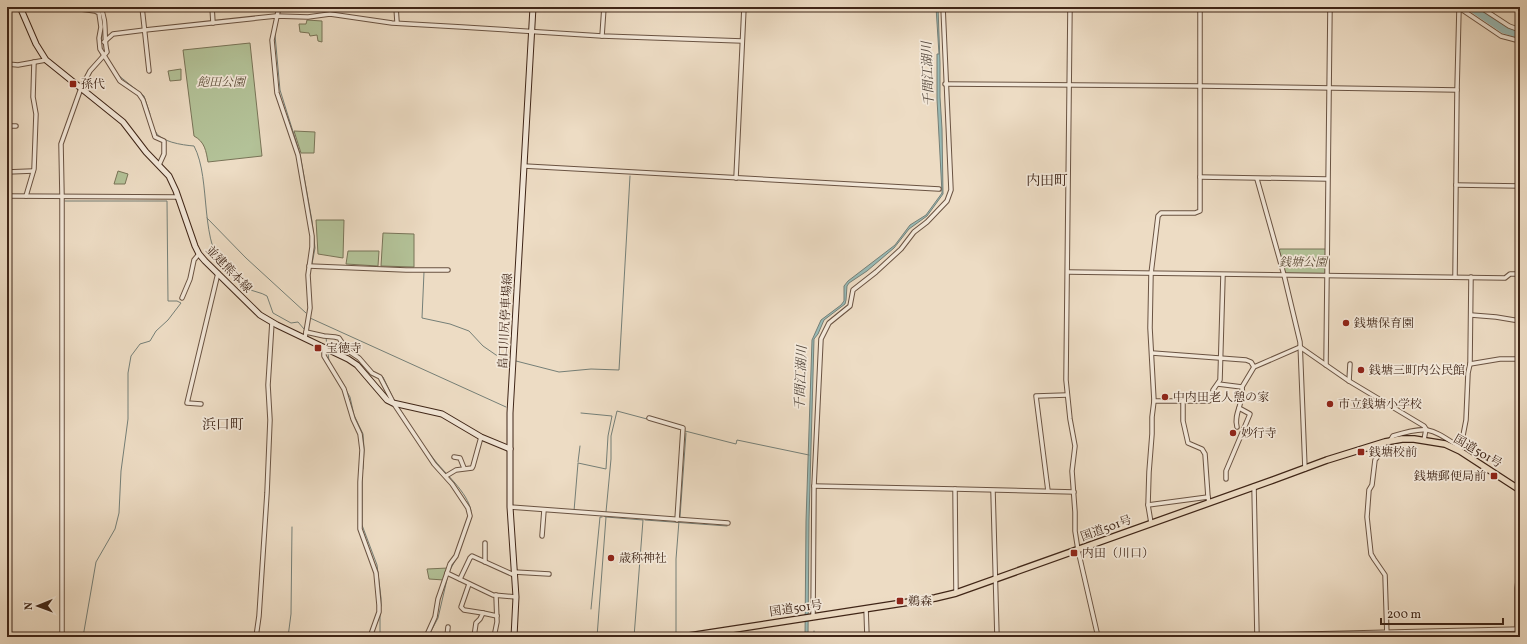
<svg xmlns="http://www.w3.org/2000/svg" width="1527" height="644" font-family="Vollkorn,'Noto Serif JP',serif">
<rect width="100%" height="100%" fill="#eddcc4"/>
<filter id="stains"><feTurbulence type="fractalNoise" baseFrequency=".005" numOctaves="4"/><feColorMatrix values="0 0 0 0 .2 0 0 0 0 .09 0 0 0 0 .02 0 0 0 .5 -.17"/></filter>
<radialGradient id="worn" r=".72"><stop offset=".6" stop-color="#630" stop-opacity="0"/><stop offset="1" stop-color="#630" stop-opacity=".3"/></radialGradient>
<g fill="#b3c298" stroke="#797458">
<polygon points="307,20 322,21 322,42 318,41 317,35 310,36 309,33 300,32 299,24 306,24"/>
<path d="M250,43L262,156L208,162C206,151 205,142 194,136L183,50Z"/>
<polygon points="181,69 181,80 170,81 168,71"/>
<polygon points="294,131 315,132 314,153 301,153"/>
<polygon points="118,171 128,174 125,184 114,184"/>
<polygon points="316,220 344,220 343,258 318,254"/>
<polygon points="383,233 414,234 414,267 381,266"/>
<polygon points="1280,249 1327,249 1326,274 1285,274 1279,251"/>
<polygon points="348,251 379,251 378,266 346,264"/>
<polygon points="448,568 444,580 429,579 427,569"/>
</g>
<polygon fill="#99bbb7" stroke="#757f77" points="936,7 938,7 940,63 940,97 942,129 943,194 927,216 909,229 894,248 867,271 849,283 847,286 846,300 845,304 824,320 818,334 814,339 809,520 808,637 805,637 806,521 812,340 821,320 841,305 844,301 844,286 848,281 895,245 910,225 926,215 942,193 937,99 937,54 939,54"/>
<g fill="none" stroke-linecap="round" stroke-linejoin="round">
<g stroke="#757f77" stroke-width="1">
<polyline points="84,8 95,8 99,11"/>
<polyline points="279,14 282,7"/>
<polyline points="102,16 102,25"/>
<polyline points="275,35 280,90 300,154 312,221 315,248 312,264"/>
<polyline points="101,44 102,32"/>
<polyline points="111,63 114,69"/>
<polyline points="118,75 144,96 150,114"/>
<path d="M155,131C160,142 182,145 194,146C212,180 198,246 228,272C234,277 241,284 247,288C253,292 261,292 267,296L273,313L291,323L298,322L304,329"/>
<polyline points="65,201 167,201 168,301 177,301 181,303 168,320 156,331 150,341 140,344 131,356 128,373 128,419 121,471 119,513 115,529 96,562 83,637"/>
<polyline points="207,218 246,258 306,313"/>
<polyline points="424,272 422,318 450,324 469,331 483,346 496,355 506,358"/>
<polyline points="310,318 506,407"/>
<polyline points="323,334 337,336"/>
<polyline points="326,337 327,347"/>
<polyline points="343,341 350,349 359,355 362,359"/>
<polyline points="328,353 329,361"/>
<polyline points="516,361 559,372 591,369 619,370 630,176"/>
<polyline points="373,372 383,377 395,402"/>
<polyline points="337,374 344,385"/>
<polyline points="346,390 350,397 354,415 363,434 364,448 363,469"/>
<path d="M398,406C409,423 420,442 433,458C444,473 468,492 471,511"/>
<polyline points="654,421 682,430"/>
<polyline points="685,431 736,444 737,440 809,455"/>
<polyline points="578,462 580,446"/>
<polyline points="362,480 362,525 377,565 381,598 381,606"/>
<polyline points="574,511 578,463 606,469 608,436 612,416 581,413"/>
<polyline points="606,512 611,459 611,436 617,411 647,419"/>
<polyline points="606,517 643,520 634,637"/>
<polyline points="680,517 686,433"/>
<polyline points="645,520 727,526"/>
<polyline points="468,526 471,518"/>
<path d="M449,572C453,564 458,557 460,548"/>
<polyline points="591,609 600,517 602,517"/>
<polyline points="676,634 676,559 679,521"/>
<polyline points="288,637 291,614 292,527"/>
<polyline points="380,637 380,613"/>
<polyline points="428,637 438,618 448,575"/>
<polyline points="597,637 606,517 604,516"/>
<polyline points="814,637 814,631"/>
</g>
<polyline stroke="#99bbb7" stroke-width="7" points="1470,7 1504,30 1520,35"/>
<g stroke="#6a5342" stroke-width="5.5">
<g id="minor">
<polyline points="66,7 95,11 99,13 101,27 99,38 100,49 120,81 139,94 143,100 155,137 164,141 164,154 159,165"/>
<polyline points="142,7 149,71"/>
<polyline points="212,7 213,23"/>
<polyline points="279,7 272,40 277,93 298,155 312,236 312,247 308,275 310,308 305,338"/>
<polyline points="396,7 397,22"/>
<polyline points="1070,7 1066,380 1070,419 1075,446 1072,471 1075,512 1075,531 1078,550 1098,637"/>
<polyline points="1458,7 1501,36 1520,41"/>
<polyline points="1480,7 1509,26 1520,30"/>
<polyline points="602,36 604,7"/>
<polyline points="104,42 113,34 145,30 276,16 308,17 330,14 392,23 462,27 602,36 742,41"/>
<polyline points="7,64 18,65 46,60"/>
<polyline points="945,84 1200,86 1457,90"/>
<polyline points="7,126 16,126"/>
<polyline points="524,166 939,189"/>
<polyline points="7,172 33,171"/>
<polyline points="1200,177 1327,179"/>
<polyline points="736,178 744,7"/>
<polyline points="1257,179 1284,275 1300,342 1305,469"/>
<polyline points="1456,185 1520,186"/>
<polyline points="7,196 178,197"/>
<polyline points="26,196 34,169 36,114 33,97 34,62"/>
<polyline points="309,266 406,270 448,270"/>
<polyline points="1068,272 1505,278 1510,274 1520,274"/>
<polyline points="1455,277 1457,90 1459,9"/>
<polyline points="182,298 190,279 194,260 199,254"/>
<polyline points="1471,315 1496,317 1520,321"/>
<polyline points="306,332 324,336 335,337 339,338 347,350 359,358 372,373 380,377 394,404 434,464 452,484 468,508 470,516 456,556 450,564 447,573 438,599 435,617 426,637"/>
<polyline points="324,347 324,356 344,389 353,419 360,434 362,450 360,482 360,529 376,573 379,605 379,612 370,637"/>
<polyline points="1300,347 1349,381 1424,426 1426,429 1424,440"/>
<polyline points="1152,353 1246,360 1251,362 1254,367"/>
<polyline points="1470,364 1500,359 1520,359"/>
<polyline points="1326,365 1330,7"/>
<polyline points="1349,381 1350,364"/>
<polyline points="1218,384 1242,387 1254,367 1300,347"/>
<polyline points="1154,401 1209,401 1212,398 1213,390 1220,380 1223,275"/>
<polyline points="1183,401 1183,421 1188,443 1202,449 1205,454 1208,497"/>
<polyline points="201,404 187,403 218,273"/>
<polyline points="649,418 683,428 677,520"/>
<path d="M1237,427C1233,414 1245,401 1242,387"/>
<path d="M1390,441L1393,436C1429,425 1430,428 1461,448"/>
<polyline points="1385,442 1380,454 1375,460 1372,485 1369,490 1367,517 1371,554 1374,559 1385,575 1387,637"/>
<polyline points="1460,451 1466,420 1468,373 1470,364 1471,277"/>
<polyline points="454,457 460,458 464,468"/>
<polyline points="446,476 456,470 472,468 473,466 481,437"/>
<polyline points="1226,479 1226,471 1250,414 1239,408"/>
<polyline points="814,486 955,489 956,593"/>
<polyline points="1254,486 1257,637"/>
<polyline points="955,489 1074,492"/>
<polyline points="993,491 997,637"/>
<polyline points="1048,491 1036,396 1067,395"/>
<polyline points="1148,505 1208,497 1209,503"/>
<polyline points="510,507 728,523"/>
<polyline points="1151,523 1148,505 1149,472 1152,434 1152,417 1154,401 1150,328 1151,274 1158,216 1161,213 1195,213 1200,211 1200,7"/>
<polyline points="542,536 544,510"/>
<polyline points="485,562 485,543"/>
<polyline points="514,572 549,574"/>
<polyline points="447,573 493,595 516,597"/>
<polyline points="460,579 470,558 472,556 514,575"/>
<polyline points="469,584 461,607 464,610 483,613 480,619 476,623 474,637"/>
<polyline points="866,608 867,637"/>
<polyline points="483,613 497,616"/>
<polyline points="813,617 814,486 821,339 829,323 850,306 853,290 876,272 901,249 914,232 927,222 947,201 951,190 943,7"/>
<path d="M62,637V196L61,144L81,88L90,71L107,52C103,37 108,21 100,7"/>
<polyline points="256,637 259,616 267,493 270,420 268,385 272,322"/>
<polyline points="447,637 448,627"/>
<polyline points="494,637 497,622 496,595"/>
<polyline points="1190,637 1520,629"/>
<polyline points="1517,637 1517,588 1520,565"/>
</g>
</g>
<g stroke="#3f2517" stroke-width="7">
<g id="secondary">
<polyline points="20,7 36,44 46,60 123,122 146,152 169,176 176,191 195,246 199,254 205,261 260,315 277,325 348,359 357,365 387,400 393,403 442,414 481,437 510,449"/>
<polyline points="514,637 516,597 510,507 510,413 533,7"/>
</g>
</g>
<g stroke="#3f2517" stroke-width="8">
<polyline id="trunk" points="683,637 935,598 956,593 1273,480 1327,460 1385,442 1402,439 1414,439 1445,444 1460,451 1520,490"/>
</g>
<use href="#minor" stroke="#f3e8d9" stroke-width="3.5"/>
<use href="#secondary" stroke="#f3e8d9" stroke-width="5"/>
<use href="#trunk" stroke="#eddcc4" stroke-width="5.5"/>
</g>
<g fill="#8f2418" stroke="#f3e8d9" stroke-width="1.5">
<rect x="69" y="80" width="8" height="8" rx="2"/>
<circle cx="1346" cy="323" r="4"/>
<rect x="314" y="344" width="8" height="8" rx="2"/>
<circle cx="1361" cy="370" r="4"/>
<circle cx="1165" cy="397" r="4"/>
<circle cx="1330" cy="404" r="4"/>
<circle cx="1233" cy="433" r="4"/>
<rect x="1357" y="448" width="8" height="8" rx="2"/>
<rect x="1490" y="472" width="8" height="8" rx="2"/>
<rect x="1070" y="549" width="8" height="8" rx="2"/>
<circle cx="611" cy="558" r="4"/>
<rect x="896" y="597" width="8" height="8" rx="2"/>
</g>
<g text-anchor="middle" stroke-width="3.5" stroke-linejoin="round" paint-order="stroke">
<g font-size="12" font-style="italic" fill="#5c4c37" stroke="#f3e8d9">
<text x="221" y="86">飽田公園</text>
<text x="1303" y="266">銭塘公園</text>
</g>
<g font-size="12" fill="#3f2517" stroke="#f3e8d9" text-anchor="start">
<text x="81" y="88">孫代</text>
<text x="1354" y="327">銭塘保育園</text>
<text x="326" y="352">宝徳寺</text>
<text x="1369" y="374">銭塘三町内公民館</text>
<text x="1173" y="401">中内田老人憩の家</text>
<text x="1338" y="408">市立銭塘小学校</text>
<text x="1241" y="437">妙行寺</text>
<text x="1369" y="456">銭塘校前</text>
<text x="1486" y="480" text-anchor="end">銭塘郵便局前</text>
<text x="1082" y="557">内田（川口）</text>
<text x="619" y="562">歳称神社</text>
<text x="908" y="605">鵜森</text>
</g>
<g font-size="12" fill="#3f2517" stroke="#f3e8d9">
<text transform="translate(229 269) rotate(46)" y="4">並建熊本線</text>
<text transform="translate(505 321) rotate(-87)" y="4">畠口川尻停車場線</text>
<text transform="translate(1478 451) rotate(30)" y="4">国道501号</text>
<text transform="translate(1106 528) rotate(-20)" y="4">国道501号</text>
<text transform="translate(796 608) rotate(-8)" y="4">国道501号</text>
</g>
<g font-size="13" font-style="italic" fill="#564a3f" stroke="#f3e8d9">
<text transform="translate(927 74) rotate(-92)" y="5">千間江湖川</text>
<text transform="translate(800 378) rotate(-88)" y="5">千間江湖川</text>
</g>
<g font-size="14" fill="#3f2517" stroke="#f3e8d9">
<text x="1047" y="185">内田町</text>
<text x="223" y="429">浜口町</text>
</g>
</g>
<rect width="1527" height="644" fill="none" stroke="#eddcc4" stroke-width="24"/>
<rect x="8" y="8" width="1511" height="628" fill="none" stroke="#3f2517" stroke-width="2"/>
<rect x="12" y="12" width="1503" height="620" fill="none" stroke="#3f2517"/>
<g transform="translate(38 606) rotate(269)" stroke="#f3e8d9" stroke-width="3" paint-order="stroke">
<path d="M0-3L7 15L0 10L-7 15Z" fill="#3f2517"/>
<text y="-6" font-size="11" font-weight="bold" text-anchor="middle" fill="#3f2517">N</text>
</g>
<path d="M1381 618v6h122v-6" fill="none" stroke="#3f2517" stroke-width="2"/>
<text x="1387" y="618" font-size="12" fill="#3f2517" stroke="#f3e8d9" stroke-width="3" paint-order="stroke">200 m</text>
<rect width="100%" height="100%" filter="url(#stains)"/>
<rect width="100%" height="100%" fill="url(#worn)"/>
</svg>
